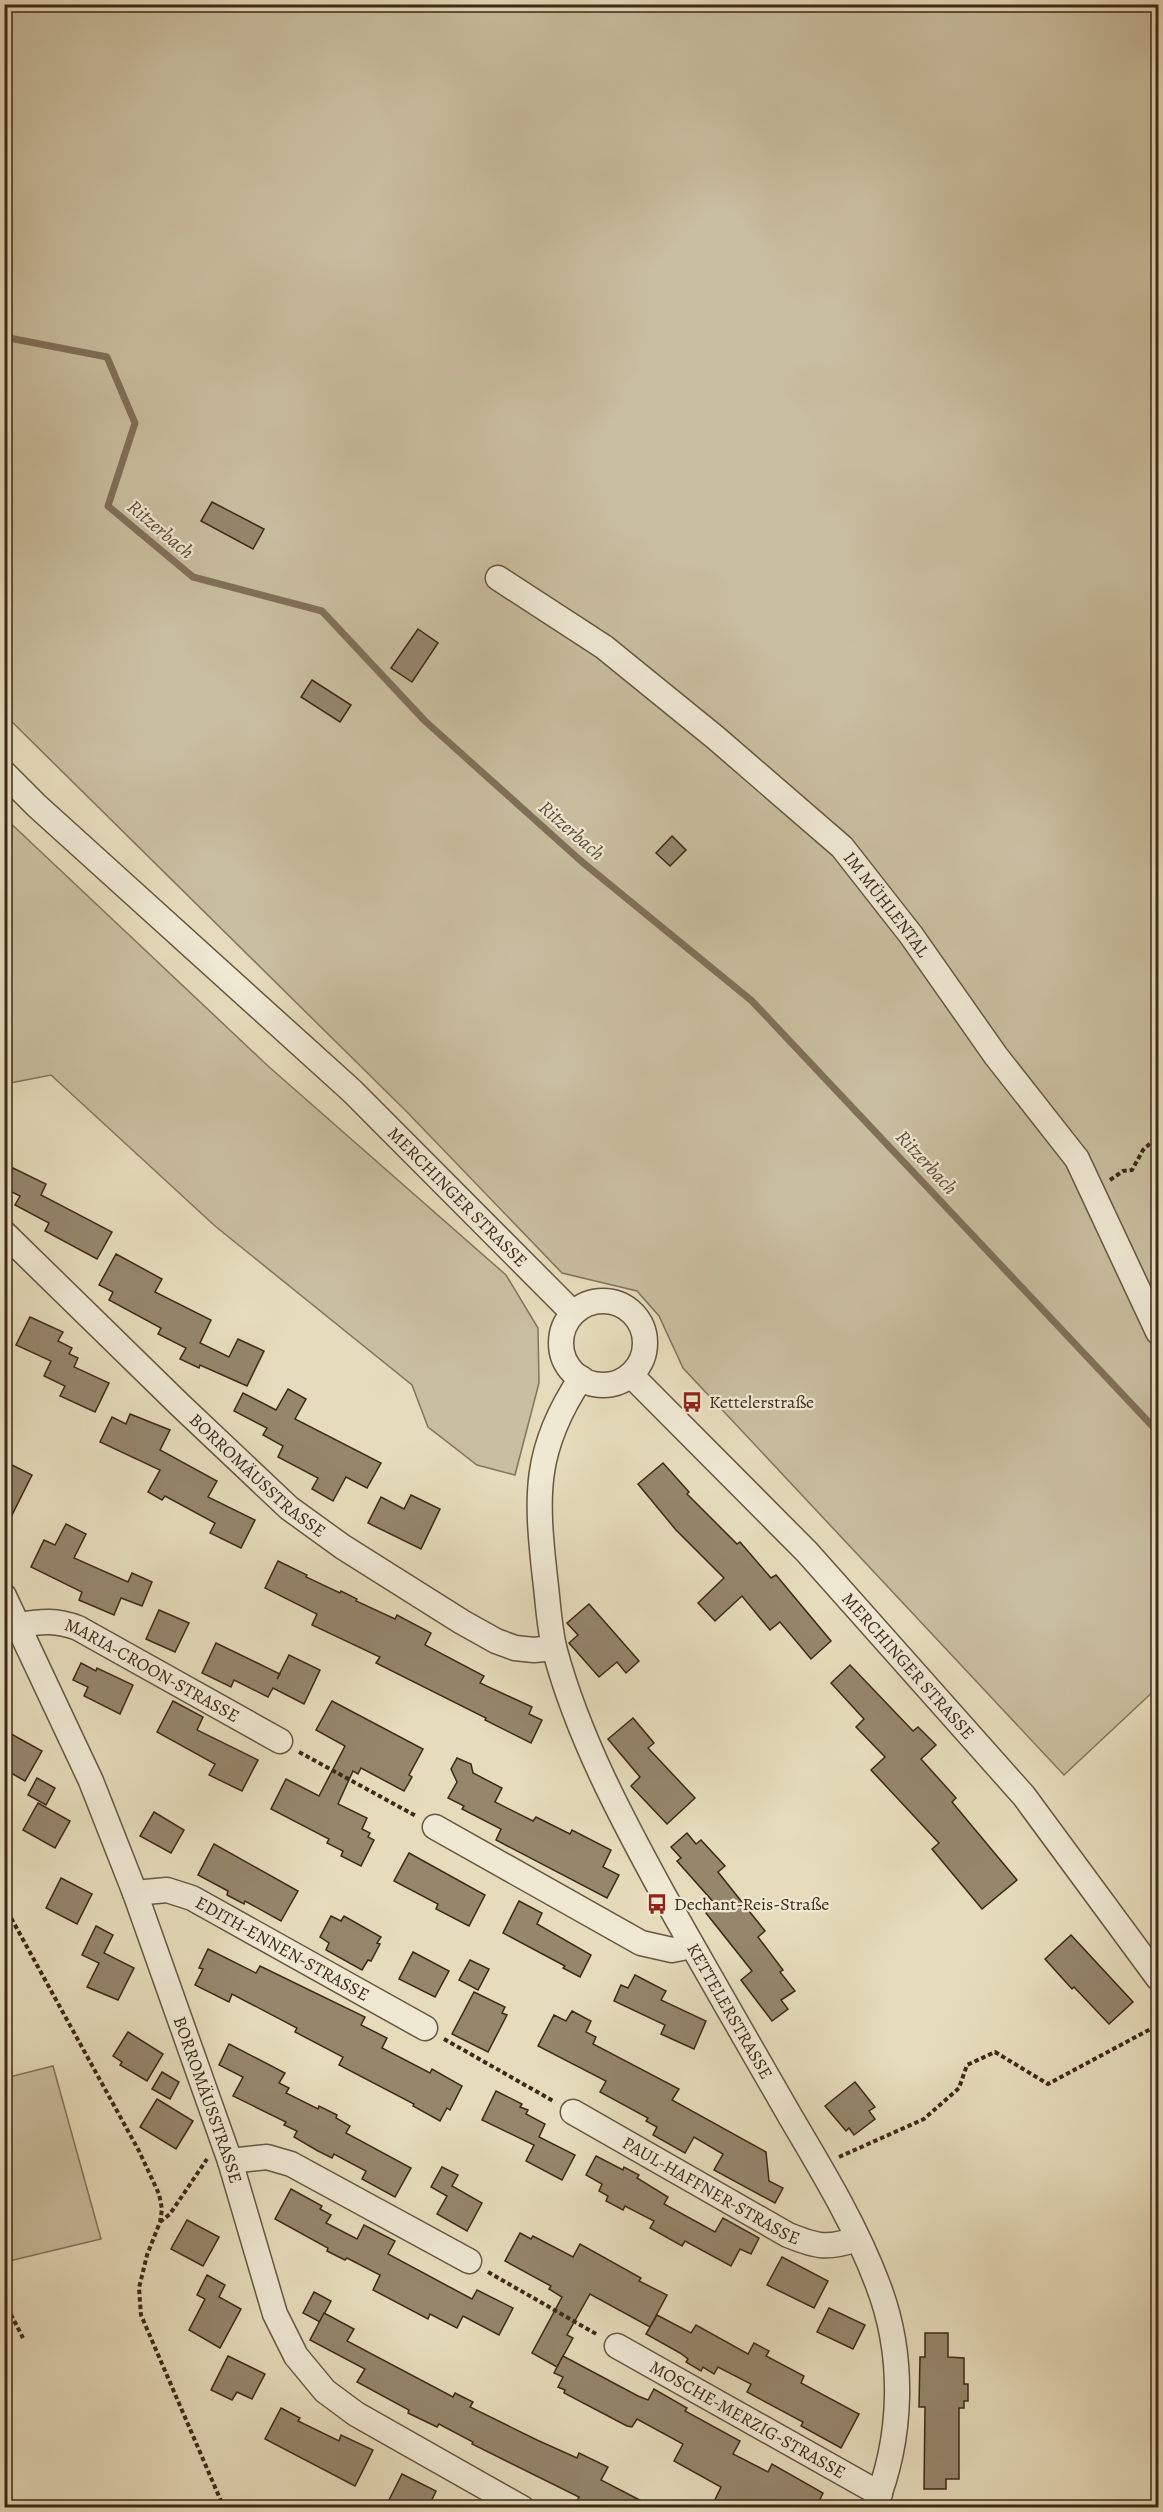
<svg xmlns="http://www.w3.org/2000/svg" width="1163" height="2512" font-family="Alegreya,serif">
<rect width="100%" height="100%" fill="#e6dcbb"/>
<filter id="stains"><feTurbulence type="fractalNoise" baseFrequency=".00333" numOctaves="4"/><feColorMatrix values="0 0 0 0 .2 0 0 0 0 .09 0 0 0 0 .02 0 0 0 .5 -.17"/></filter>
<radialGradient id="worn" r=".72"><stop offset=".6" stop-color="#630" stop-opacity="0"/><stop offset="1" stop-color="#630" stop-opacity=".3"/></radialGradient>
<g fill="#c9be9f" stroke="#83745b" stroke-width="1.5">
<polygon points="4,5 1158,5 1158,1687 1064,1775 683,1368 659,1316 637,1291 562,1273 407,1112 5,715"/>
<polygon points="5,818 268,1066 506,1275 538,1328 539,1383 515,1475 477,1465 428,1427 412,1385 215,1226 51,1075 5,1084"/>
<polygon points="53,2066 101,2239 5,2262 5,2078"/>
</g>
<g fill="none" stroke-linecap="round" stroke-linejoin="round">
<polyline stroke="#807058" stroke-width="7" points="4,337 107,357 135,423 108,506 193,577 322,611 425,721 581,861 752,1001 1158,1432"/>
</g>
<g fill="#95866c" stroke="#3d2917" stroke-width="1.5">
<polygon points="212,502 264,529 253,549 201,521"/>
<polygon points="418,629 438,643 412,682 391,668"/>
<polygon points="312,680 351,705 340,722 301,697"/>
<polygon points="672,836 686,850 670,866 656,853"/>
<polygon points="13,1168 46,1184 41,1195 112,1232 97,1259 45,1231 49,1223 15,1205 20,1196 4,1188"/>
<polygon points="116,1254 162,1279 155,1292 211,1320 200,1343 229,1357 238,1339 264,1351 247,1386 200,1365 199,1368 180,1359 186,1348 158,1334 161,1328 109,1300 113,1292 99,1285"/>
<polygon points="30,1317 63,1332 58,1341 72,1348 69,1354 78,1358 74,1367 109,1383 95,1412 60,1396 65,1386 44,1376 51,1361 16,1345"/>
<polygon points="288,1389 306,1399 295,1419 381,1463 367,1488 346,1477 333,1501 312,1489 318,1478 278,1457 283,1446 263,1435 267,1428 234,1411 243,1393 276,1410"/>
<polygon points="130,1414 170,1430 160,1450 217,1481 208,1497 255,1520 241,1548 210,1533 215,1523 165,1496 162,1500 148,1492 160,1470 100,1442 112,1417 126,1424"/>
<polygon points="4,1461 32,1475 4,1531"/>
<polygon points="663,1463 689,1492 687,1494 737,1544 740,1542 771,1578 776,1575 831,1641 811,1659 780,1622 770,1630 742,1596 715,1621 698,1603 724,1578 676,1530 638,1484"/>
<polygon points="411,1495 440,1509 421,1549 368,1523 381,1497 404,1509"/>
<polygon points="66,1524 86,1534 74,1558 128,1582 132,1573 152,1582 142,1606 121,1598 114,1615 79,1600 82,1592 31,1567 44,1540 55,1545"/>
<polygon points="278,1561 307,1575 306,1577 340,1593 341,1591 357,1599 356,1601 395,1619 397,1615 431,1633 425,1645 484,1676 480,1683 532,1707 529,1714 542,1720 531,1743 485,1720 486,1718 376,1663 380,1657 312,1625 317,1614 265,1588"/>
<polygon points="589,1604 639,1661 626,1673 617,1662 599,1677 569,1643 578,1635 567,1623"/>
<polygon points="159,1610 189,1623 175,1652 146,1639"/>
<polygon points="216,1643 280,1674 277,1679 289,1655 320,1670 304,1704 273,1688 268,1697 234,1680 231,1687 202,1673"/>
<polygon points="81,1663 96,1671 97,1668 133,1685 120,1714 84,1696 88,1687 73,1680"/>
<polygon points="850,1665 913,1731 918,1727 936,1745 921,1759 956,1798 952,1802 1017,1880 982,1909 932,1849 939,1843 871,1770 885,1757 856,1727 864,1719 831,1683"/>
<polygon points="173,1701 203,1717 197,1730 258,1760 242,1791 209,1775 215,1764 157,1732"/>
<polygon points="332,1701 423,1749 409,1775 412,1777 404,1791 361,1768 358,1774 353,1771 338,1804 367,1818 362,1829 370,1833 368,1837 374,1840 361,1866 341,1856 343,1851 327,1843 329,1839 271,1809 286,1779 319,1796 345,1746 316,1730"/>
<polygon points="633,1718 654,1743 648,1748 695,1798 667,1824 631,1786 640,1777 608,1739"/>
<polygon points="4,1730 42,1751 25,1781 4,1769"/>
<polygon points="457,1758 471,1764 473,1773 502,1788 495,1802 533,1821 536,1817 570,1834 572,1830 611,1850 603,1867 619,1875 607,1898 496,1840 501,1829 462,1809 464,1806 448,1798 457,1782 451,1769"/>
<polygon points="37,1778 55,1788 46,1805 28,1795"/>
<polygon points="38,1803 70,1821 55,1848 23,1830"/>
<polygon points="154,1812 184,1830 171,1853 140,1836"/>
<polygon points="687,1833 696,1844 701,1840 725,1866 718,1872 765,1931 758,1937 783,1970 780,1972 795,1991 781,2000 788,2009 772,2021 741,1980 752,1971 706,1913 716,1905 677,1861 681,1858 671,1847"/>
<polygon points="214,1844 298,1891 281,1921 245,1901 244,1904 227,1895 228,1891 198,1875"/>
<polygon points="409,1853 485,1895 469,1926 436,1909 438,1904 394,1881"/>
<polygon points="61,1878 92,1894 77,1924 46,1908"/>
<polygon points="519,1901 542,1913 537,1924 591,1955 580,1977 563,1968 565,1966 503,1933"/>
<polygon points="331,1916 341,1921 344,1916 381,1937 377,1943 380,1944 371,1961 368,1960 362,1970 326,1950 329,1943 320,1937"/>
<polygon points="96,1926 113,1935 104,1953 134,1968 118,2000 87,1987 99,1963 82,1955"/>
<polygon points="1071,1935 1133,2002 1109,2024 1074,1987 1072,1989 1045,1959"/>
<polygon points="208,1949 256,1973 260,1966 365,2017 361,2025 387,2038 382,2048 430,2073 432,2069 462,2086 450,2110 447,2108 440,2121 413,2106 414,2104 339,2065 343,2057 295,2032 297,2028 232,1994 229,2002 195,1985 203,1969 199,1968"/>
<polygon points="413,1952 449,1971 435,1997 399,1979"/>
<polygon points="470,1960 489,1969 478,1990 459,1980"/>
<polygon points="635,1975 666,1991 661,2000 706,2021 694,2049 661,2034 665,2025 614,2001 621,1985 628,1988"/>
<polygon points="474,1992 505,2007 502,2013 507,2015 488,2052 452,2034"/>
<polygon points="572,2011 591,2021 586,2032 596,2037 593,2044 679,2089 672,2100 766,2152 769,2181 783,2188 775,2203 714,2170 723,2154 694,2137 685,2153 653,2135 657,2127 646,2121 648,2118 600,2092 606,2081 538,2046 554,2015 566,2021"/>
<polygon points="128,2032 163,2054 147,2081 120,2065 122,2062 113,2056"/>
<polygon points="229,2044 285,2073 279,2083 289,2088 286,2093 318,2109 319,2106 337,2115 336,2118 350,2126 346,2133 411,2168 395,2197 362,2179 366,2171 334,2154 332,2158 318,2151 294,2137 297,2131 284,2125 286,2122 233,2096 243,2077 219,2065"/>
<polygon points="162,2072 179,2082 170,2099 152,2089"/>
<polygon points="855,2082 875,2107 869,2111 875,2119 854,2135 849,2128 846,2131 825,2106"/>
<polygon points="496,2091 522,2104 520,2107 528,2110 526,2114 545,2124 539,2137 575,2155 562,2180 526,2161 534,2145 482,2120"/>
<polygon points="157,2099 193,2121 176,2149 140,2127"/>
<polygon points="596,2156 623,2170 624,2167 639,2175 637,2178 668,2197 664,2204 715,2232 723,2218 759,2238 751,2254 740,2249 731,2266 685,2241 682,2246 650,2228 654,2221 625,2206 623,2210 606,2201 608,2196 599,2191 602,2184 586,2175"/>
<polygon points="442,2167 458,2175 452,2186 482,2203 467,2231 437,2214 447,2196 431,2187"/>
<polygon points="291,2189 322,2206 320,2209 331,2215 326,2223 357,2239 364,2225 395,2241 388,2254 472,2299 477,2290 513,2308 499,2335 463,2316 457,2328 430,2314 428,2319 373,2290 380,2275 347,2258 345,2260 327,2251 328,2248 275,2219"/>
<polygon points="187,2220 219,2237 203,2266 171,2249"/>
<polygon points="520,2233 531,2239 533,2236 573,2257 580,2244 641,2278 639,2281 667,2295 650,2327 590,2294 567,2335 573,2338 557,2367 532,2353 562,2297 549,2289 551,2286 505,2261"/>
<polygon points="782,2257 828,2281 814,2308 767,2285"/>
<polygon points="207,2275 225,2285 219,2297 241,2309 220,2348 189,2330 205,2299 197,2295"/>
<polygon points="314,2292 331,2301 320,2322 303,2313"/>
<polygon points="829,2308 865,2325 853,2349 817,2332"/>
<polygon points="324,2313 354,2329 347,2341 453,2397 455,2393 473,2402 470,2407 537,2440 577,2458 579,2453 608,2467 601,2480 655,2508 573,2508 579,2497 472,2444 473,2442 439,2424 437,2427 408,2413 409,2410 357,2382 365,2369 310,2340"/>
<polygon points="657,2315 691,2333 696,2325 748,2354 754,2343 769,2351 766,2356 804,2376 801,2383 859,2414 841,2448 801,2426 803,2422 747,2392 751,2384 718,2367 714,2374 703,2367 701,2371 686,2362 688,2359 680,2353 646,2334"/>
<polygon points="925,2333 948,2333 948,2357 964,2358 964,2384 968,2384 968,2401 964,2401 964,2408 959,2408 959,2479 946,2479 946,2489 924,2489 925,2407 919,2407 920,2357 925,2357"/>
<polygon points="228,2356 265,2374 252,2399 237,2392 232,2400 211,2390"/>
<polygon points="563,2356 638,2396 648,2400 654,2389 687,2408 685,2411 740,2441 733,2454 768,2472 772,2464 823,2493 816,2508 711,2508 721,2487 674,2461 683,2444 637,2419 632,2427 627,2426 564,2393 565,2390 558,2387 563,2377 554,2373"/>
<polygon points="281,2408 300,2418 298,2421 339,2441 341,2435 373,2450 355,2486 265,2439"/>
<polygon points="402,2474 436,2491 428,2508 385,2508"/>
</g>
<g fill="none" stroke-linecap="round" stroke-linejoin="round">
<g stroke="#675640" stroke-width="27">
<g id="minor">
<path id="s1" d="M498,578L604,647L716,738L842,847L911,935L996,1056L1077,1159L1158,1332"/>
<path id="s2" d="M4,773L37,806L352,1091L573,1313"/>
<path id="s3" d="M4,1233L180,1405L289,1508L343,1547L462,1622L496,1641L515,1648L534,1650L554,1648"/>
<circle cx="603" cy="1343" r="42"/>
<path id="s4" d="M631,1375L807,1552L1024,1796L1158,1978"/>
<path id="s5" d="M581,1378C533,1450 536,1496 545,1578C548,1601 549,1628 555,1651C578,1736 620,1815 662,1892C704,1967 747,2041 790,2116C822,2170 856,2226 878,2285C905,2355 903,2438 874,2508"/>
<path id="s6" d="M4,1596L91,1781L135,1893L230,2161L275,2314L296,2356L325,2391L356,2414L522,2508"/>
<path id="s7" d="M20,1625C42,1621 57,1620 78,1628L280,1741"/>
<polyline points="435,1827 641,1943 672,1950 692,1946"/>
<path id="s8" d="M135,1893L167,1890L192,1898L425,2028"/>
<path id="s9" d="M573,2112L788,2235C818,2247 827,2249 857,2239"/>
<polyline points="230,2161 267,2157 291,2164 469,2261"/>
<path id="s10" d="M617,2346L880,2494"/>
</g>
</g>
<g stroke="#3d2917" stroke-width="4" stroke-dasharray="4.5 3" stroke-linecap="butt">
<polyline points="1110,1180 1123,1171 1132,1170 1143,1150 1158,1136"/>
<polyline points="299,1752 416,1816"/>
<polyline points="4,1905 139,2151 159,2194 162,2209 160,2222 147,2255 139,2288 141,2315 224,2508"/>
<polyline points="444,2039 555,2102"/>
<polyline points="839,2157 924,2119 959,2088 967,2065 995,2052 1048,2084 1158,2025"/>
<polyline points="160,2222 170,2214 207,2159"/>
<polyline points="488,2272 598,2335"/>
<polyline points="4,2301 23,2338"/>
</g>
<use href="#minor" stroke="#efe8d3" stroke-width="24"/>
</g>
<defs>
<g id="bus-bare" transform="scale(1.62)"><path d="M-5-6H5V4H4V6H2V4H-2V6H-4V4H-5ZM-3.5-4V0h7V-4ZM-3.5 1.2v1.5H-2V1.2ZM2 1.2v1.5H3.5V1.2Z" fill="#8f2418" stroke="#efe8d3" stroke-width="2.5" paint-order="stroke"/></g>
</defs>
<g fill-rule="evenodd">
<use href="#bus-bare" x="692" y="1402"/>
<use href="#bus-bare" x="657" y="1904"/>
</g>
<g text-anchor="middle" stroke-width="4.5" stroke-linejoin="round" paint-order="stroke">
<g font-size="18" fill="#3d2917" stroke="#efe8d3">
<text dy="6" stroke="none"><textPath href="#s1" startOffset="510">IM MÜHLENTAL</textPath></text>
<text dy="6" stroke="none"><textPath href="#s2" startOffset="621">MERCHINGER STRASSE</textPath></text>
<text dy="6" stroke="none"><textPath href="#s3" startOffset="351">BORROMÄUSSTRASSE</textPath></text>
<text dy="6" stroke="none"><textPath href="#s4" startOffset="402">MERCHINGER STRASSE</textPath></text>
<text dy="6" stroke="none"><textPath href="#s7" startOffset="144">MARIA-CROON-STRASSE</textPath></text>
<text dy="6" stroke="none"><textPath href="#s8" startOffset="162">EDITH-ENNEN-STRASSE</textPath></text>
<text dy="6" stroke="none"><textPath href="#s5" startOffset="684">KETTELERSTRASSE</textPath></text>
<text dy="6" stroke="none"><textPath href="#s6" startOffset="544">BORROMÄUSSTRASSE</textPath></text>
<text dy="6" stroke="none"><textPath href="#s9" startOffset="159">PAUL-HAFFNER-STRASSE</textPath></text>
<text dy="6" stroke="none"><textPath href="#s10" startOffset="150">MOSCHE-MERZIG-STRASSE</textPath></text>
</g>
<g font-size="18" fill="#3d2917" stroke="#efe8d3" text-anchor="start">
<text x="709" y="1408">Kettelerstraße</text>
<text x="674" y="1910">Dechant-Reis-Straße</text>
</g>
<g font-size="20" font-style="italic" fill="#5f4c37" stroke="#efe8d3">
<text transform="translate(161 529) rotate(40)" y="7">Ritzerbach</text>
<text transform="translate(572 830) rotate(41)" y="7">Ritzerbach</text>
<text transform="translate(927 1162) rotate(47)" y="7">Ritzerbach</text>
</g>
</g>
<rect width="1163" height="2512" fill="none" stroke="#e6dcbb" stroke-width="24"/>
<rect x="6" y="6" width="1151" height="2500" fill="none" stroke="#3d2917" stroke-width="3"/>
<rect x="12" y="12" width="1139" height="2488" fill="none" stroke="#3d2917" stroke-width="1.5"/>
<rect width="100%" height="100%" filter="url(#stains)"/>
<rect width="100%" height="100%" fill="url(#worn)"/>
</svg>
